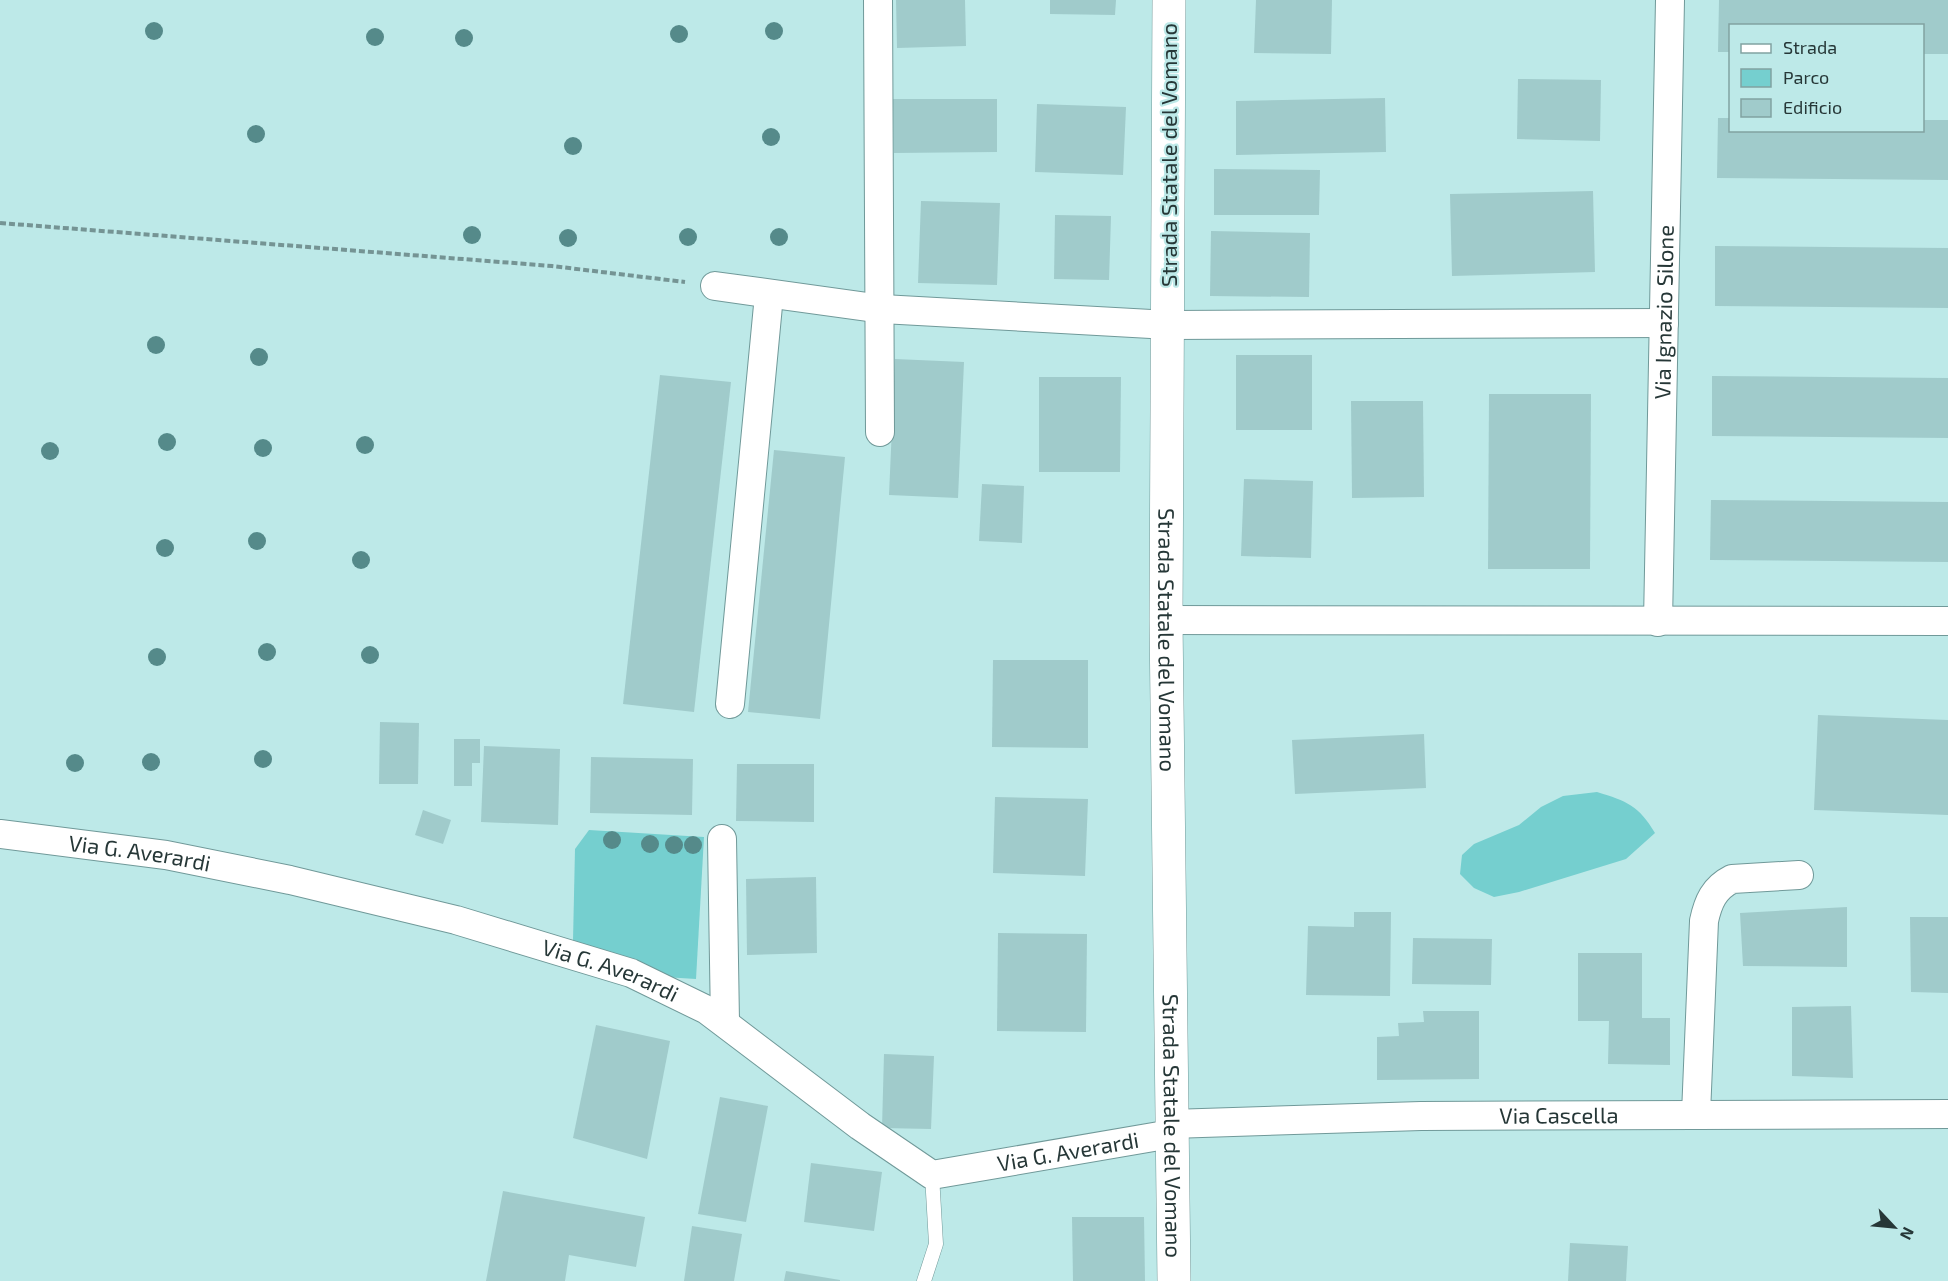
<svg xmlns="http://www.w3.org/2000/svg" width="1948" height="1281" font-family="'Exo 2',sans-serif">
<rect width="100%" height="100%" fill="#bde9e8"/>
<g fill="#75cfcf">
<path d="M1597,792C1627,801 1639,806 1655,833L1626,859L1519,892L1494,897L1474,888L1460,874L1462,855L1474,844L1519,825L1541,807L1563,796Z"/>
<polygon points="589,830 704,837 696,979 664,977 573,941 575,849"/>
</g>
<g fill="#a0cbcb">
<polygon points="896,0 965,0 966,46 897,48"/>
<polygon points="1050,0 1116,0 1115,15 1050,14"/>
<polygon points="1256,0 1332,0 1331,54 1254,53"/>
<polygon points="1719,0 1948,0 1948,54 1922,54 1922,26 1730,26 1730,52 1718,52"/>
<polygon points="1518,79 1601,80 1600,141 1517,139"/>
<polygon points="1385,98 1386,152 1236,155 1236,101"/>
<polygon points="893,99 997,99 997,152 894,153"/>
<polygon points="1037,104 1126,107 1123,175 1035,172"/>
<polygon points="1718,118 1730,118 1730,130 1922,130 1922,120 1948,120 1948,180 1717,178"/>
<polygon points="1214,169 1320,170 1319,215 1214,215"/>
<polygon points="1593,191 1595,272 1452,276 1450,194"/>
<polygon points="921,201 1000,203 997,285 918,283"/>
<polygon points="1055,215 1111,216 1109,280 1054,279"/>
<polygon points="1211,231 1310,233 1309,297 1210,296"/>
<polygon points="1715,246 1948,248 1948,308 1715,306"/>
<rect x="1236" y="355" width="76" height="75"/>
<polygon points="895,359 964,362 958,498 889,495"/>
<polygon points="660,375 731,382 694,712 623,704"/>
<polygon points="1712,376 1948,378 1948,438 1712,436"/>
<polygon points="1039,377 1121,377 1120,472 1039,472"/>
<polygon points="1489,394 1591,394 1590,569 1488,569"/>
<polygon points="1351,401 1423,401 1424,497 1352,498"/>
<polygon points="774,450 845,457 820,719 748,712"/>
<polygon points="1244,479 1313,481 1311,558 1241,556"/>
<polygon points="982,484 1024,486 1022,543 979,541"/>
<polygon points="1711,500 1948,502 1948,562 1710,560"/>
<polygon points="993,660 1088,660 1088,748 992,747"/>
<polygon points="1818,715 1948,720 1948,815 1814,810"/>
<polygon points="380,722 419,723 418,784 379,784"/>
<polygon points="1424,734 1426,788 1295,794 1292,740"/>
<polygon points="454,739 480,739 480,763 472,763 472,786 454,786"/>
<polygon points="484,746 560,749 558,825 481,822"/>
<polygon points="591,757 693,759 692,815 590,813"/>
<polygon points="737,764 814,764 814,822 736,821"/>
<polygon points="995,797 1088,799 1085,876 993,873"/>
<polygon points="423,810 451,820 443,844 415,835"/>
<polygon points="816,877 817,953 747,955 746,879"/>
<polygon points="1847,907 1847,967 1743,966 1740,913"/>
<polygon points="1354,912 1391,912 1390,996 1306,995 1308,926 1354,927"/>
<polygon points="1910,917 1948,917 1948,993 1911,992"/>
<polygon points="998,933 1087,934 1086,1032 997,1031"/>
<polygon points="1413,938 1492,939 1491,985 1412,984"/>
<polygon points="1578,953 1642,953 1642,1018 1670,1018 1670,1065 1608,1064 1609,1021 1578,1021"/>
<polygon points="1851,1006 1853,1078 1792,1076 1792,1007"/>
<polygon points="1423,1011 1479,1011 1479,1079 1377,1080 1377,1037 1399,1036 1398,1023 1424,1022"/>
<polygon points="596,1025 670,1041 647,1159 573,1138"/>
<polygon points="884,1054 934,1056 931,1129 882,1128"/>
<polygon points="720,1097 768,1106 746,1222 698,1214"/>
<polygon points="811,1163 882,1172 874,1231 804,1222"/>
<polygon points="503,1191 645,1217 636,1267 569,1255 565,1281 486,1281"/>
<polygon points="1072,1217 1144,1217 1145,1281 1073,1281"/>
<polygon points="692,1226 742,1234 734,1281 684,1281"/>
<polygon points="1570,1243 1628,1246 1626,1281 1568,1281"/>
<polygon points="786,1271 840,1280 840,1281 784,1281"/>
</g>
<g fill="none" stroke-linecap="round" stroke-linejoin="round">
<g stroke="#709999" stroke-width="15">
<polyline id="lane" points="924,1281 936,1244 932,1175"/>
</g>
<g stroke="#709999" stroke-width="30">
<g id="street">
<polyline points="878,0 880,432"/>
<polyline points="715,286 882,309 1169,325 1664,323"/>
<polyline points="1166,620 1948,621"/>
<path id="s1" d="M1658,622L1670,0"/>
<polyline points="730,704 769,295"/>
<path id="s2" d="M0,834L166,855L290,880L456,920L631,973L707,1010L860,1126L932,1175L1171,1134"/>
<polyline points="722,839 725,1022"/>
<path d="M1696,1114L1704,921C1708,902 1714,888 1732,879L1799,875"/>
<path id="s3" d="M1171,1124L1421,1116L1948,1114"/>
</g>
</g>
<g stroke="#709999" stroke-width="34">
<g id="primary">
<path id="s4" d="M1169,0L1166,620L1174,1281"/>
</g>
</g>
<polyline stroke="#759494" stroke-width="4" stroke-dasharray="6 3" stroke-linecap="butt" points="0,223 552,266 685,282"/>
<use href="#lane" stroke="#fff" stroke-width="14"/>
<use href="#street" stroke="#fff" stroke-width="28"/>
<use href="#primary" stroke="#fff" stroke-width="33"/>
</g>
<g fill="#558a8a">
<circle cx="154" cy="31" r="9"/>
<circle cx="774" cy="31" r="9"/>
<circle cx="679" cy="34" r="9"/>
<circle cx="375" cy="37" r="9"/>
<circle cx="464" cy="38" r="9"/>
<circle cx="256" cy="134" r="9"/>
<circle cx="771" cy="137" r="9"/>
<circle cx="573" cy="146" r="9"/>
<circle cx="472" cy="235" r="9"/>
<circle cx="688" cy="237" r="9"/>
<circle cx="779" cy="237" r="9"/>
<circle cx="568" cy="238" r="9"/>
<circle cx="156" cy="345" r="9"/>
<circle cx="259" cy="357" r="9"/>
<circle cx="167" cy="442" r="9"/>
<circle cx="365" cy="445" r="9"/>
<circle cx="263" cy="448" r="9"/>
<circle cx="50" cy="451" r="9"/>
<circle cx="257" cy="541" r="9"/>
<circle cx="165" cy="548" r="9"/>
<circle cx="361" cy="560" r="9"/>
<circle cx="267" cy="652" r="9"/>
<circle cx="370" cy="655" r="9"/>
<circle cx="157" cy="657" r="9"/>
<circle cx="263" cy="759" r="9"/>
<circle cx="151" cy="762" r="9"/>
<circle cx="75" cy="763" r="9"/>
<circle cx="612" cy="840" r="9"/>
<circle cx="650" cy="844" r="9"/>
<circle cx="674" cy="845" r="9"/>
<circle cx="693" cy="845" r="9"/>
</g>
<g text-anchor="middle" stroke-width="4.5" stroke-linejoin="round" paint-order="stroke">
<g font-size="22" fill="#263737" stroke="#bde9e8">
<text transform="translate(1169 155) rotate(-90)" y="8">Strada Statale del Vomano</text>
<text dy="8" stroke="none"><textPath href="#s1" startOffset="310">Via Ignazio Silone</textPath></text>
<text dy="8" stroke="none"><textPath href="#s4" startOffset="640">Strada Statale del Vomano</textPath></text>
<text dy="8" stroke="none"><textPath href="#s2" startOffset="141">Via G. Averardi</textPath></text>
<text dy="8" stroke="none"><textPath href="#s2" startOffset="627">Via G. Averardi</textPath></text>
<text dy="8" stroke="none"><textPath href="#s3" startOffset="388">Via Cascella</textPath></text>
<text dy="8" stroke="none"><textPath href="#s4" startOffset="1126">Strada Statale del Vomano</textPath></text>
<text dy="8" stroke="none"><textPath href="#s2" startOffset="1149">Via G. Averardi</textPath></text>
</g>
</g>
<rect x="1729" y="24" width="195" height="108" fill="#bde9e8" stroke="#81a2a1" stroke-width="1.5"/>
<rect x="1741" y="44" width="30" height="9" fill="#ffffff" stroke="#81a2a1" stroke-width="1.5"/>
<text x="1783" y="54" font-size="18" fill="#263737">Strada</text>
<rect x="1741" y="69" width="30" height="18" fill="#75cfcf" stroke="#81a2a1" stroke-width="1.5"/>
<text x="1783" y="84" font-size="18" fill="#263737">Parco</text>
<rect x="1741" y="99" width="30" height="18" fill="#a0cbcb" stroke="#81a2a1" stroke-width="1.5"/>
<text x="1783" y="114" font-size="18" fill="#263737">Edificio</text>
<g transform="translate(1894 1227) rotate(116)" stroke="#bde9e8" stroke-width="4.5" paint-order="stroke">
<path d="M0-4.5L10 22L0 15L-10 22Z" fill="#263737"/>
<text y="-9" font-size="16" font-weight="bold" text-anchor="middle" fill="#263737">N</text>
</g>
</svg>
